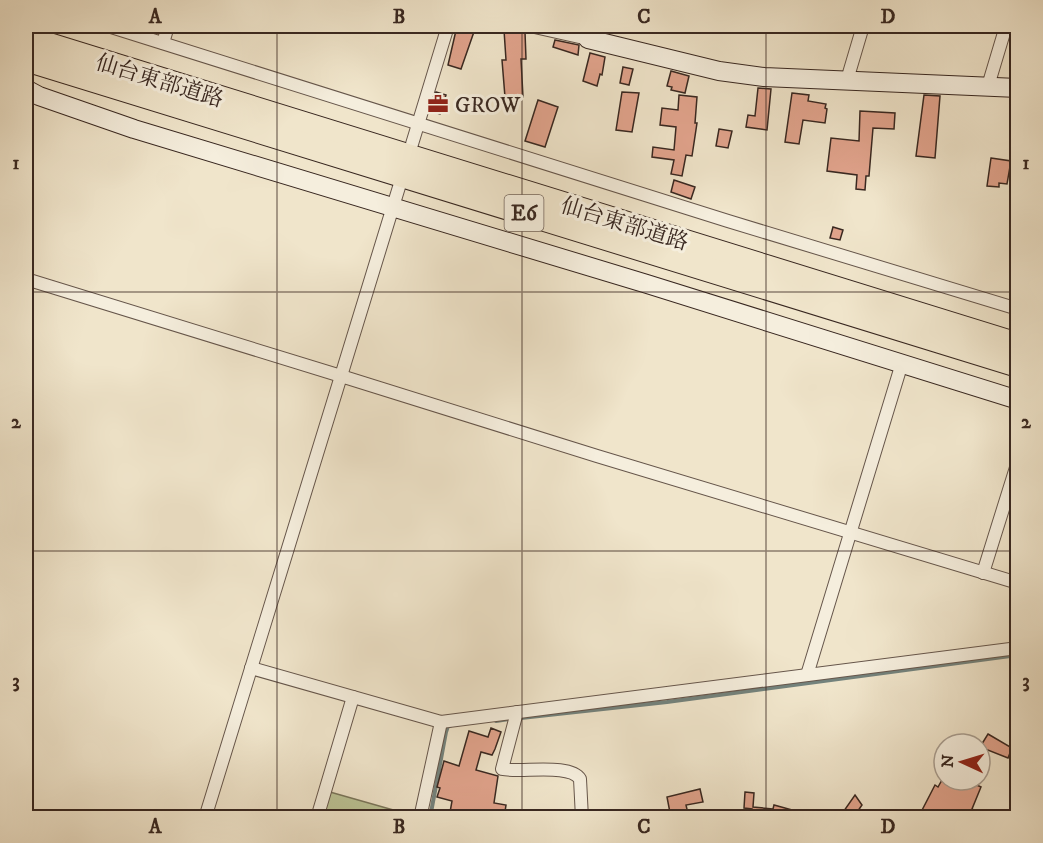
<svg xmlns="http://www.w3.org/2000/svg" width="1043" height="843" font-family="'IM FELL DW Pica','Noto Serif JP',serif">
<rect width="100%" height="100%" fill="#f0e5cb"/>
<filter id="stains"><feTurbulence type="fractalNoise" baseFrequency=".00333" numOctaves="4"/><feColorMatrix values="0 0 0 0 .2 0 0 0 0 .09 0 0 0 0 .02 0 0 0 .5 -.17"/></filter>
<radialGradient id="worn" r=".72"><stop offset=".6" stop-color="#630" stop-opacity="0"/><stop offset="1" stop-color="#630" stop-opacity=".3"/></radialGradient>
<polygon fill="#bcc496" stroke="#7a765b" stroke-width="1.5" points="330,792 411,815 410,818 322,818"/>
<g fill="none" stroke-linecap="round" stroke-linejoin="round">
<g stroke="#73827c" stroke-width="4">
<polyline points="521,718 667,702 1018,655"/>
<polyline points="496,721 509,719"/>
<polyline points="430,818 446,732 448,726 450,726"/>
</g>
</g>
<g fill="#e1a38c" stroke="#382720" stroke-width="1.5">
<polygon points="457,26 476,26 461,69 448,65"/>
<polygon points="522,29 525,32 526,59 521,59 523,97 505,97 502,60 506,60 504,30"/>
<polygon points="555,40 579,45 578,55 553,47"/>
<polygon points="590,53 605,57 602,75 600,74 597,86 583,81"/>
<polygon points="623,67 633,69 629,85 620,83"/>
<polygon points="671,71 689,76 685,93 671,90 672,87 667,86"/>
<polygon points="758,88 771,89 767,130 746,127 748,115 755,116"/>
<polygon points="436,92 446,95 440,114 431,111"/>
<polygon points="622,92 639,93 632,132 616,130"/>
<polygon points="792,93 809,95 808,101 826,104 825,108 827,109 825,123 803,120 799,144 785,142"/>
<polygon points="679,95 697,97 695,123 697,123 692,156 686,155 682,176 671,174 674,160 652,157 653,147 674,150 676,127 660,125 662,108 678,110"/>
<polygon points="924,95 940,96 935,158 916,156"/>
<polygon points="538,100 558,107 545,147 525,141"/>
<polygon points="860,111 895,113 894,129 873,128 869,176 866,176 865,190 856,189 857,175 827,171 831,138 859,141"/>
<polygon points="719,129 732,131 728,148 716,146"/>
<polygon points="991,158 1011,161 1007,184 999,183 999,187 987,186"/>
<polygon points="674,180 695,187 691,199 671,192"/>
<polygon points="833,227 843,230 840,240 830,238"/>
<polygon points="491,728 501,732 495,749 492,755 481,752 476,770 498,776 494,803 506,805 504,818 449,818 452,801 437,797 440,788 437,787 444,761 459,766 469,731 488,737"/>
<polygon points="988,734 1012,748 1008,758 980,747"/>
<polygon points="942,780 971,780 970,782 981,787 972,809 988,818 918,818 935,785 938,787"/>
<polygon points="700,789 703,802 686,805 689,818 671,818 667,797"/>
<polygon points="745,792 754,793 753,807 773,809 774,805 796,811 796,818 751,818 752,809 744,808"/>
<polygon points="855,795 862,805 853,818 839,818"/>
</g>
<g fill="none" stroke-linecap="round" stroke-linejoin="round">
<g stroke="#66564b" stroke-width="14">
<g id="street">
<polyline points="108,26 728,221 1018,309"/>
<polyline points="530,26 588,39 592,26"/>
<polyline points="163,43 168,26"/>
<polyline points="847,80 863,26"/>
<polyline points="988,86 1006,26"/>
<polyline points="412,144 448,26"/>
<polyline points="26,279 341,376 399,187"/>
<polyline points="983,573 1018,461"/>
<polyline points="251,668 441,722 1018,648"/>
<polyline points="807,675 902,363"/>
<path d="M517,712L502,769C521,773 570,763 580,779L582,818"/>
<polyline points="205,818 341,376 597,456 1018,583"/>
<polyline points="317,818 353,697"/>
<polyline points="420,818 441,722"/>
</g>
</g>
<g stroke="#382720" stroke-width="20">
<g id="secondary">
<polyline points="588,39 719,71 764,77 1018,88"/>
<polyline points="26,89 39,96 134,129 647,284 1018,400"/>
</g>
</g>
<g stroke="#382720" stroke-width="26">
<g id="highway">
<polyline points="26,38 1018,345"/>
<polyline points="26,59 1018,365"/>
</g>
</g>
<use href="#street" stroke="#f5eedd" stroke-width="12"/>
<use href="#secondary" stroke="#f5eedd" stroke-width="18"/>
<use href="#highway" stroke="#f0e5cb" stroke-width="24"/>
</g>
<path fill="none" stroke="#382720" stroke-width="1.5" stroke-opacity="0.55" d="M277,26V818M522,26V818M766,26V818M26,292H1018M26,551H1018"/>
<defs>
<g id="office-bare" transform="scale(1.62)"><path d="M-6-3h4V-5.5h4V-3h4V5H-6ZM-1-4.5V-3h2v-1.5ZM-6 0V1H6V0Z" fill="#8f2418" stroke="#f5eedd" stroke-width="2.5" paint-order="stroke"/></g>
</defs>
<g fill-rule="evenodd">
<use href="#office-bare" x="438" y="104"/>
</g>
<g text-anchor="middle" stroke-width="6" stroke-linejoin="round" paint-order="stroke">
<rect fill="#f5eedd" stroke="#716359" stroke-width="1.5" x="504.5" y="195" width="39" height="36" rx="4.5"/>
<g font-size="21" font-weight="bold" fill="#382720">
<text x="524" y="220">E6</text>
</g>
<g font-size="22" fill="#382720" stroke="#f5eedd">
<text transform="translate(160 80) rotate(17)" y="8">仙台東部道路</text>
<text transform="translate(625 223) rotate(17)" y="8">仙台東部道路</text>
</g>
<g font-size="22" fill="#382720" stroke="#f5eedd" text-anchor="start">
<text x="455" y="112">GROW</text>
</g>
</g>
<rect width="1043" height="843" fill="none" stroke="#f0e5cb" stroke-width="66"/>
<g transform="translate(962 762) rotate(274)"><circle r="28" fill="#f5eedd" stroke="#a99e91" stroke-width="1.5"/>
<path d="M0-4.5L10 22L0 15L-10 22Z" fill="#8f2418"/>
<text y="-9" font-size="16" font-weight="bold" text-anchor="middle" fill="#382720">N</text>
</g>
<rect x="33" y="33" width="977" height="777" fill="none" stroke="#382720" stroke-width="2"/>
<g font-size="20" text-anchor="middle" font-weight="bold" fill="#382720">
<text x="155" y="23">A</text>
<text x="399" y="23">B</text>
<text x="644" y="23">C</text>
<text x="888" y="23">D</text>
<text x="16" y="169">1</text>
<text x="1026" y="169">1</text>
<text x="16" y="428">2</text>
<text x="1026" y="428">2</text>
<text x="16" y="687">3</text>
<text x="1026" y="687">3</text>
<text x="155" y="833">A</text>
<text x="399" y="833">B</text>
<text x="644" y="833">C</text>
<text x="888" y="833">D</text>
</g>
<rect width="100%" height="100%" filter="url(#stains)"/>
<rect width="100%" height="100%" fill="url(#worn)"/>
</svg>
